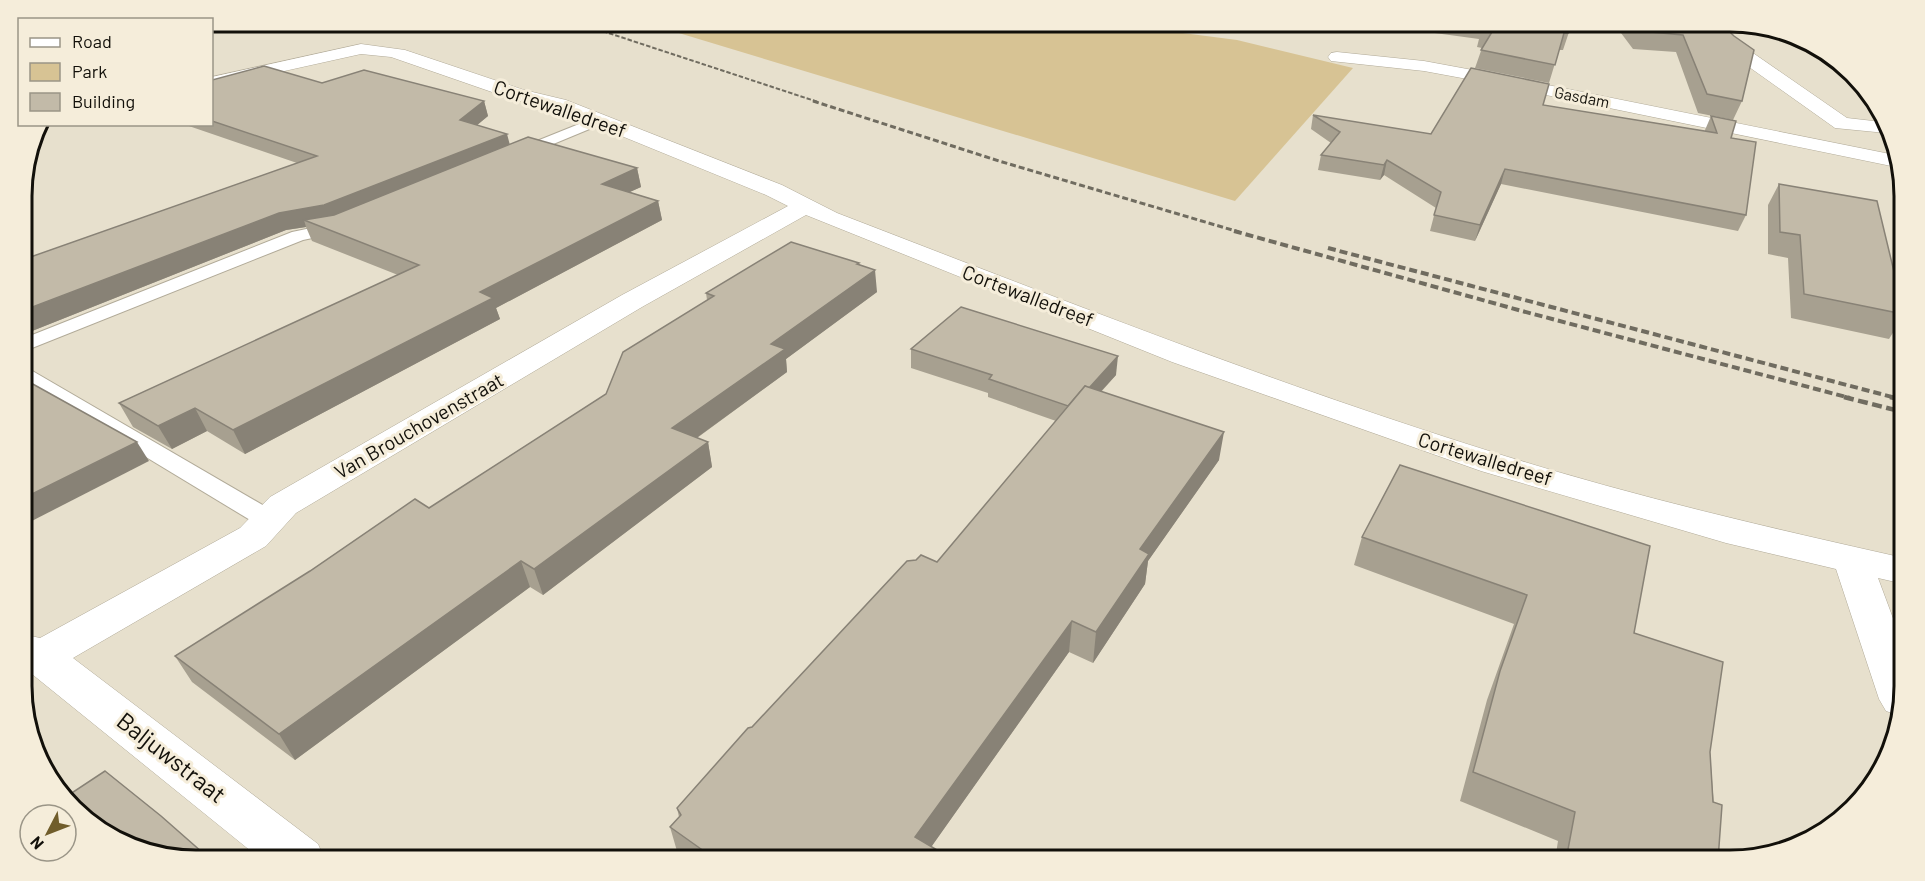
<svg xmlns="http://www.w3.org/2000/svg" width="1925" height="881" font-family="Barlow,sans-serif">
<rect width="100%" height="100%" fill="#e7e0cd"/>
<polygon fill="#d7c394" points="639,21 1090,21 1237,40 1353,68 1235,201"/>
<g fill="none" stroke-linecap="round" stroke-linejoin="round">
<g stroke="#b1aa98" stroke-width="2">
<g id="service">
<polygon points="599,116 606,120 604,123 522,157 512,157 510,154 512,151"/>
<polygon points="340,222 346,223 348,227 346,231 303,240 22,352 22,339 292,232"/>
<polygon points="22,367 29,369 278,514 281,520 278,526 269,528 260,526 22,382"/>
</g>
</g>
<g stroke="#b1aa98" stroke-width="1">
<g id="minor">
<polygon points="1698,21 1715,21 1740,44 1847,118 1882,122 1886,133 1835,128 1728,52"/>
<path d="M361,44L405,50L524,90L566,100L782,185L837,213C1058,298 1279,386 1505,456C1636,497 1770,528 1904,558V584L1878,578L1904,648V686L1898,715L1886,711L1879,699L1836,569L1726,543L1481,471L1172,362L806,215L642,307L296,513L266,546L73,658L318,844L325,860H262L22,666V634L40,638L240,528L270,497L622,295L788,206L766,195L553,108L512,99L391,57L361,54L212,87V77Z"/>
<polygon points="1337,52 1424,61 1478,71 1895,155 1901,168 1478,81 1424,71 1331,61 1328,57 1331,53"/>
</g>
</g>
<use href="#service" fill="#fff" fill-rule="evenodd"/>
<use href="#minor" fill="#fff" fill-rule="evenodd"/>
<polyline stroke="#706c60" stroke-width="2" stroke-dasharray="4.5 2" stroke-linecap="butt" points="572,21 818,102"/>
<polyline stroke="#706c60" stroke-width="3" stroke-dasharray="6 3" stroke-linecap="butt" points="813,101 999,161 1239,232"/>
<g stroke="#706c60" stroke-width="4" stroke-dasharray="8 4" stroke-linecap="butt">
<polyline points="1234,231 1522,311 1850,398"/>
<polyline points="1328,248 1896,398"/>
</g>
<g stroke="#706c60" stroke-width="4.5" stroke-dasharray="10 4.5" stroke-linecap="butt">
<polyline points="1844,397 1903,412"/>
<polyline points="1890,397 1903,400"/>
</g>
</g>
<g fill="#a7a090">
<polygon points="1346,21 1730,21 1797,34 1799,36 1729,31 1721,24 1742,101 1733,120 1698,113 1676,52 1633,49 1618,29 1572,23 1563,50 1559,50 1549,83 1475,68 1482,48 1477,47 1479,39"/>
<polygon points="212,80 322,83 484,101 488,116 477,125 510,145 637,168 641,187 629,192 658,201 662,220 496,308 500,319 245,454 207,431 172,449 133,427 119,403 398,275 312,241 306,227 286,230 22,335 22,260 297,163 183,124 212,124"/>
<polygon points="1543,105 1705,131 1705,130 1711,116 1731,138 1746,215 1738,231 1501,184 1475,241 1430,231 1436,208 1384,175 1380,180 1318,170 1321,155 1331,143 1311,129 1313,115 1431,134"/>
<polygon points="1779,184 1903,309 1903,317 1889,339 1791,318 1788,258 1768,254 1768,205"/>
<polygon points="859,265 877,292 786,359 787,372 697,438 708,442 712,467 543,595 530,587 295,760 192,682 175,656 429,508 606,394 707,300 706,293"/>
<polygon points="911,349 1116,375 1101,392 1219,460 1148,561 1145,584 1093,663 1069,652 931,847 954,860 682,860 679,858 670,827 679,817 677,808 752,727 937,562 1056,421 988,397 988,393 911,368"/>
<polygon points="1362,537 1634,633 1710,752 1718,860 1555,860 1558,841 1460,801 1487,700 1514,624 1354,565"/>
</g>
<g fill="#888276">
<polygon points="484,101 488,116 464,136 460,120"/>
<polygon points="507,134 511,149 330,223 304,220 306,227 286,230 22,335 22,311 279,213"/>
<polygon points="1387,160 1384,175 1380,180 1384,165"/>
<polygon points="637,168 641,187 606,203 602,184"/>
<polygon points="1505,169 1501,184 1475,241 1480,225"/>
<polygon points="658,201 662,220 496,308 500,319 245,454 233,430 480,292"/>
<polygon points="859,263 860,281 875,270 877,292 786,359 787,372 677,452 672,428 771,344"/>
<polygon points="1118,356 1116,375 1070,425 1071,407"/>
<polygon points="195,408 207,431 172,449 158,426"/>
<polygon points="1224,432 1219,460 1148,561 1145,584 1093,663 1096,632 1140,549"/>
<polygon points="137,442 149,461 22,526 22,499"/>
<polygon points="708,442 712,467 543,595 534,569"/>
<polygon points="521,561 530,587 295,760 279,734"/>
<polygon points="1072,621 1069,652 922,860 915,837"/>
</g>
<g fill="#c2baa8" stroke="#888276" stroke-width="1.5">
<polygon points="1474,21 1572,21 1568,33 1564,33 1555,65 1481,50 1492,32 1482,30 1486,23"/>
<polygon points="1631,21 1718,21 1734,36 1754,50 1742,101 1707,94 1683,35 1640,31"/>
<polygon points="264,66 322,83 364,70 484,101 460,120 507,134 324,205 279,213 22,311 22,260 317,156 212,121 212,80"/>
<polygon points="1471,68 1549,84 1543,105 1717,133 1711,116 1736,121 1731,138 1756,142 1746,215 1505,169 1480,225 1434,215 1441,192 1387,160 1384,165 1321,155 1340,132 1313,115 1431,134"/>
<polygon points="528,137 637,168 602,184 658,201 480,292 493,298 233,430 195,408 158,426 119,403 419,265 304,220 334,215"/>
<polygon points="1779,184 1877,201 1903,309 1903,314 1804,294 1800,235 1780,232"/>
<polygon points="791,242 859,263 857,264 875,270 771,344 785,349 672,428 708,442 534,569 521,561 279,734 175,656 310,571 415,499 429,508 606,394 623,352 714,296 706,293"/>
<polygon points="961,307 1118,356 1089,388 1085,386 1068,406 989,379 992,375 911,349"/>
<polygon points="22,378 137,442 22,499"/>
<polygon points="1085,386 1224,432 1140,549 1149,554 1096,632 1072,621 915,837 954,860 706,860 708,854 670,827 681,815 677,808 748,728 752,727 907,561 916,560 921,555 937,562"/>
<polygon points="1400,465 1650,546 1634,633 1723,662 1710,752 1713,802 1722,805 1718,860 1566,860 1575,812 1473,772 1500,671 1527,595 1362,537"/>
<polygon points="105,771 161,816 211,860 195,860 128,847 64,798"/>
</g>
<g text-anchor="middle" stroke-width="6" stroke-linejoin="round" paint-order="stroke">
<g font-size="16" fill="#12100a" stroke="#f5edda">
<text transform="translate(1582 97) rotate(11)" y="6">Gasdam</text>
</g>
<g font-size="20" fill="#12100a" stroke="#f5edda">
<text transform="translate(560 109) rotate(19)" y="7">Cortewalledreef</text>
<text transform="translate(1028 296) rotate(21)" y="7">Cortewalledreef</text>
<text transform="translate(419 426) rotate(-30)" y="7">Van Brouchovenstraat</text>
<text transform="translate(1485 459) rotate(17)" y="7">Cortewalledreef</text>
</g>
<g font-size="24" fill="#12100a" stroke="#f5edda">
<text transform="translate(171 758) rotate(38)" y="8">Baljuwstraat</text>
</g>
</g>
<path d="M0 0H1925V881H0ZM196 32H1730A164 164 0 0 1 1894 196V686A164 164 0 0 1 1730 850H196A164 164 0 0 1 32 686V196A164 164 0 0 1 196 32Z" fill="#f5edda" fill-rule="evenodd"/>
<path fill="none" stroke="#12100a" stroke-width="3" d="M196 32H1730A164 164 0 0 1 1894 196V686A164 164 0 0 1 1730 850H196A164 164 0 0 1 32 686V196A164 164 0 0 1 196 32Z"/>
<rect x="18" y="18" width="195" height="108" fill="#f5edda" stroke="#9a9587" stroke-width="1.5"/>
<rect x="30" y="38" width="30" height="9" fill="#ffffff" stroke="#9a9587" stroke-width="1.5"/>
<text x="72" y="48" font-size="18" fill="#12100a">Road</text>
<rect x="30" y="63" width="30" height="18" fill="#d7c394" stroke="#9a9587" stroke-width="1.5"/>
<text x="72" y="78" font-size="18" fill="#12100a">Park</text>
<rect x="30" y="93" width="30" height="18" fill="#c2baa8" stroke="#9a9587" stroke-width="1.5"/>
<text x="72" y="108" font-size="18" fill="#12100a">Building</text>
<g transform="translate(48 833) rotate(228)"><circle r="28" fill="#f5edda" stroke="#9a9587" stroke-width="1.5"/>
<path d="M0-4.5L10 22L0 15L-10 22Z" fill="#705d2b"/>
<text y="-9" font-size="16" font-weight="bold" text-anchor="middle" fill="#12100a">N</text>
</g>
</svg>
